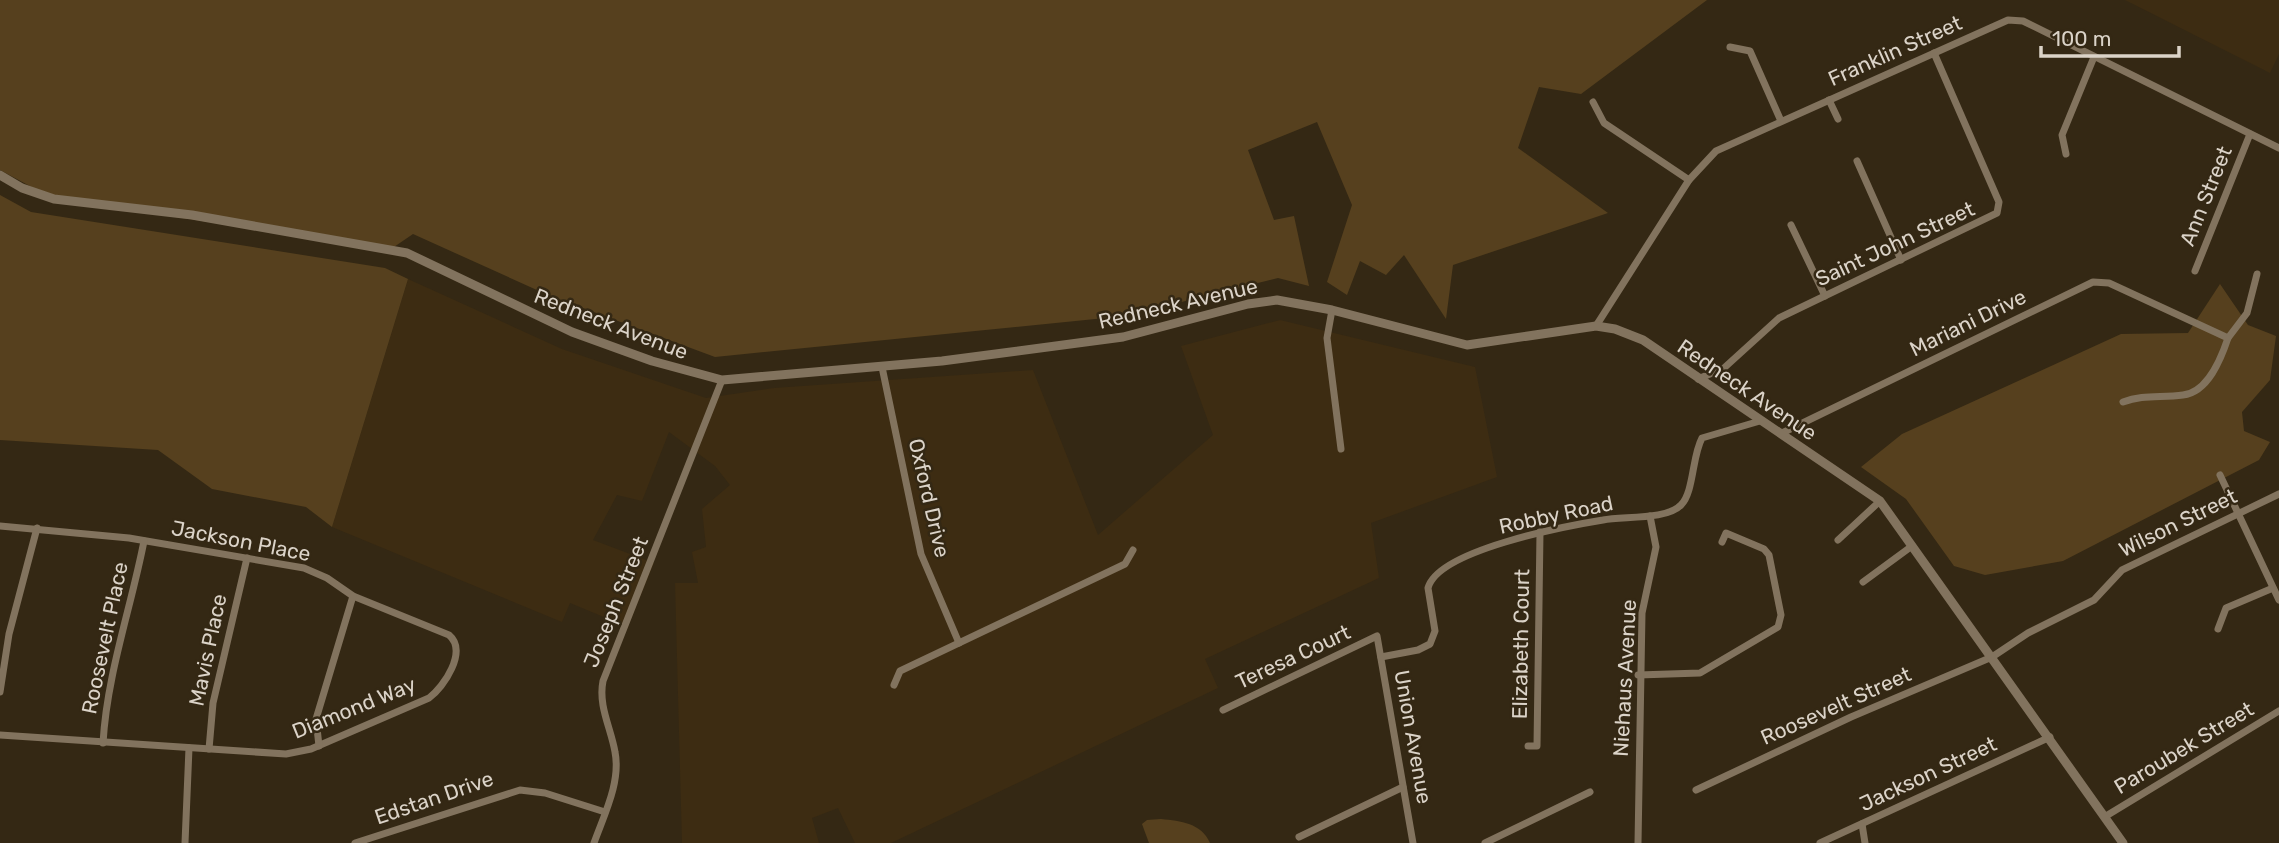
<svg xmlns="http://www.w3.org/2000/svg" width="2279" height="843" font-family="Rubik,sans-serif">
<rect width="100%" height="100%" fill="#342814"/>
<g fill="#3d2c12">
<polygon points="2125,0 2279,0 2279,54 2270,73"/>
<polygon points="408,279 562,349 706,398 774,388 1033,370 1098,535 1213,435 1181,346 1280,320 1475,367 1497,477 1371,523 1379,578 1205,659 1218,688 891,843 855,843 838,808 812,818 819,843 682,843 675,583 698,583 692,552 706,547 702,509 730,485 715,466 669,432 642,501 617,495 593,540 654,563 628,627 570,603 562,622 332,527"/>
</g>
<g fill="#56401e">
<polygon points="0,0 1707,0 1581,94 1539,87 1518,148 1608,213 1453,265 1446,319 1404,255 1386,275 1360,261 1347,295 1327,282 1352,205 1317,122 1248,150 1274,220 1294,216 1309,286 1278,278 1125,316 715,357 548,295 413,234 391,249 54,199 0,170"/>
<polygon points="0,195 31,212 385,268 408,279 332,527 306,507 212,489 158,450 0,440"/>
<polygon points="2220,284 2248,325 2276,336 2270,380 2242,412 2244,431 2270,442 2259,460 2063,561 1985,575 1954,566 1906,499 1861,467 1902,434 2121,334 2188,333"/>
<path d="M1161,819C1181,821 1201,823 1210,843H1149L1142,824L1147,820Z"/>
</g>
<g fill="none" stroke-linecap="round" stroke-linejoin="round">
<g stroke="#82735e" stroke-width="7">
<polyline points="1730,47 1750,51 1781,121"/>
<polyline points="1829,100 1838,119"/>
<polyline points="1593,102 1604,123 1689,180"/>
<polyline points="2066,154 2062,135 2094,57"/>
<polyline points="1857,161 1901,260"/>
<polyline points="1791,225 1825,296"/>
<polyline points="2195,271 2250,134"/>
<polyline points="1332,310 1327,338 1341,449"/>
<polyline points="1596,326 1689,180 1716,151 2008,20 2023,21 2279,148"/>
<polyline points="2228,338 2247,313 2257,274"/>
<polyline points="882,367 921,554 959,643"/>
<polyline points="1698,379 1724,368 1779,318 1997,213 1999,202 1934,53"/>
<path d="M1780,434L2093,282L2109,283L2228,338C2221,359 2208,392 2183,395C2161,398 2143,394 2123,402"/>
<polyline points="2220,475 2279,600"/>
<path d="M0,526L129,538L304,568L327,578L353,596L449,635C468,651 444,687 429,698L311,749L286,754L0,735"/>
<polyline points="1838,540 1880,501"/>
<polyline points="1863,582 1912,546"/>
<polyline points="2218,629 2226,608 2273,588"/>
<path d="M1381,657L1418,650L1430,644L1435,631L1428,588C1438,550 1566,526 1603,520C1623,516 1667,520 1681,505C1694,492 1692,456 1702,438L1760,421"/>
<polyline points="1638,675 1700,673 1778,627 1781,615 1769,555 1764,549 1726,533 1722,542"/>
<polyline points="894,685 900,671 1125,564 1133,550"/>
<polyline points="0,692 9,634 37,528"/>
<polyline points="1223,710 1377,636 1413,843"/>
<path d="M103,743C107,674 131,608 144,541"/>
<polyline points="319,746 316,719 353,596"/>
<polyline points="1528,746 1537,746 1540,532"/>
<polyline points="209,749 213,703 247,558"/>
<polyline points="1696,790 1851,717 1992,657 2028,633 2094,600 2122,570 2279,494"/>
<polyline points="2106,816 2279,711"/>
<polyline points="1862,824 1865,843"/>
<polyline points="1299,837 1403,787"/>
<polyline points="185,843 189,748"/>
<polyline points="355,843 520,790 545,793 605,812"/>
<path d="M594,843C604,815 621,782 615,752C611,728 598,706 603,681L722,380"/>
<polyline points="1485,843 1590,792"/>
<polyline points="1638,843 1642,613 1656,547 1650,516"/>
<polyline points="1820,843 2050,737"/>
</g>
<polyline stroke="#82735e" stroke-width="9" points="0,175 22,188 54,199 192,215 407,253 572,332 652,361 722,380 942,361 1123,337 1248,304 1277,300 1332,310 1467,345 1596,326 1615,329 1643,340 1880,501 2123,843"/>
</g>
<g text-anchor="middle" stroke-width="5" stroke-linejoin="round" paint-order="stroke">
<g font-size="21" fill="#dbd3c8" stroke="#342814">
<text transform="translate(1895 51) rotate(-24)" y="7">Franklin Street</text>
<text transform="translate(2206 196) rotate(-68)" y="7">Ann Street</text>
<text transform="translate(1895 244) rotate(-25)" y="7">Saint John Street</text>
<text transform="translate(1178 304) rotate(-13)" y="7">Redneck Avenue</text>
<text transform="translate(1968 323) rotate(-26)" y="7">Mariani Drive</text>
<text transform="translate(611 324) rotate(21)" y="7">Redneck Avenue</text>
<text transform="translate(1747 390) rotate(34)" y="7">Redneck Avenue</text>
<text transform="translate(929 498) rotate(77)" y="7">Oxford Drive</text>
<text transform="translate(1556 515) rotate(-12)" y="7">Robby Road</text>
<text transform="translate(2178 523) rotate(-26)" y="7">Wilson Street</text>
<text transform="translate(241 541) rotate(11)" y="7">Jackson Place</text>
<text transform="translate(616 602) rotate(-68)" y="7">Joseph Street</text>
<text transform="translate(105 638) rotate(-78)" y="7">Roosevelt Place</text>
<text transform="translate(1521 644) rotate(-89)" y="7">Elizabeth Court</text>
<text transform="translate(208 650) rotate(-78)" y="7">Mavis Place</text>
<text transform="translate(1293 657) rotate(-25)" y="7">Teresa Court</text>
<text transform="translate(1625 678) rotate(-87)" y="7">Niehaus Avenue</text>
<text transform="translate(1836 706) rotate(-24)" y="7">Roosevelt Street</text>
<text transform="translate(354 708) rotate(-22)" y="7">Diamond Way</text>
<text transform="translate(1413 737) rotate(80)" y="7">Union Avenue</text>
<text transform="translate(2184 748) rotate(-31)" y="7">Paroubek Street</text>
<text transform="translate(1928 774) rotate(-25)" y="7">Jackson Street</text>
<text transform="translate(434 798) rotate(-19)" y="7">Edstan Drive</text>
</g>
</g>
<path d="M2041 46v10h138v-10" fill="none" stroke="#dbd3c8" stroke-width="3.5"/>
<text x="2052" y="46" font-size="21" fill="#dbd3c8" stroke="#342814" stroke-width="5" paint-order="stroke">100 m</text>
</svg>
